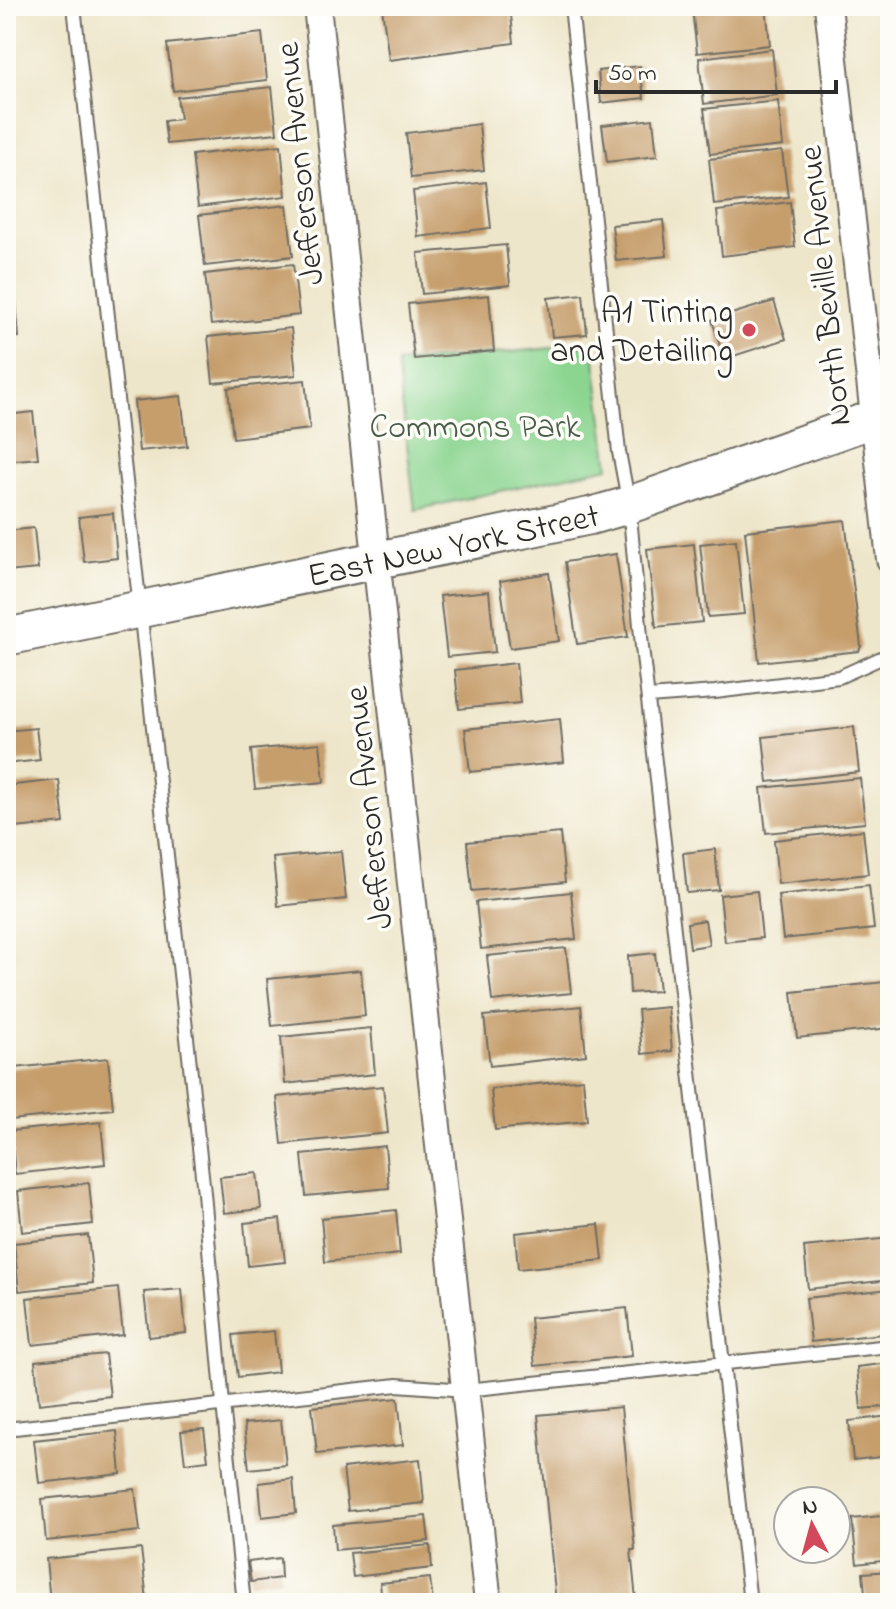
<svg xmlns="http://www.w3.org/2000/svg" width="896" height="1609" font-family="'Indie Flower',sans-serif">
<rect width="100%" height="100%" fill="#fdfcf7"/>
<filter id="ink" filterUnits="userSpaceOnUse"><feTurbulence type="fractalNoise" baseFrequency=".0125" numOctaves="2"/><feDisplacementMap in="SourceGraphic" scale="16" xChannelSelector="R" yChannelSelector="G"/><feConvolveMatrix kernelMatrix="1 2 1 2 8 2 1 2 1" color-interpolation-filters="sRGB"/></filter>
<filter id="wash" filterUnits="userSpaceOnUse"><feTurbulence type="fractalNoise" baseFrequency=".006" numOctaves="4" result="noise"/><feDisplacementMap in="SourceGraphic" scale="32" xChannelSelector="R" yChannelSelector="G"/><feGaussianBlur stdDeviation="1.8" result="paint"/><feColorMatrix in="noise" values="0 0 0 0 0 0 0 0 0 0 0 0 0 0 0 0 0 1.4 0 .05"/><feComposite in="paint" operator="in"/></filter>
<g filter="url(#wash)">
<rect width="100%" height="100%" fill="#eee6ca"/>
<polygon fill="#8cd591" stroke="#5c805e" stroke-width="2" points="593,344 609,467 415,510 397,363"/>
<g id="blocks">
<g fill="#c69e6c">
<polygon points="400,6 510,6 514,43 389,60 382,8"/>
<polygon points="705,6 766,6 770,45 697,53 692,8"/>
<polygon points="262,33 267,80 173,91 167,44"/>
<polygon points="772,49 777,95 704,104 699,58"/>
<polygon points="640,66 644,98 601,103 598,71"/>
<polygon points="272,87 277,133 167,144 164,121 180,119 177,97"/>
<polygon points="778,101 783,146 710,154 704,109"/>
<polygon points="653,119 657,156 607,162 602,125"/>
<polygon points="479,124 484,170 411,178 406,133"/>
<polygon points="281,145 286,196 198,207 192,155"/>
<polygon points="782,151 788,197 714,205 709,159"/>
<polygon points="486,182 491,228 418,237 413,191"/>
<polygon points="790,202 795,247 722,256 717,211"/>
<polygon points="287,205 293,256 205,266 199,215"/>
<polygon points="663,220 667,256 616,261 612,225"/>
<polygon points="506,245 510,285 422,294 418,253"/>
<polygon points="293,264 299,315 211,325 205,274"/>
<polygon points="15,290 19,337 6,338 6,291"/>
<polygon points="583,294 587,334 552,337 548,298"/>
<polygon points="489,295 494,351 414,359 408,304"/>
<polygon points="774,301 786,339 724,359 712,320"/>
<polygon points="291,328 296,375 213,383 208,337"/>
<polygon points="305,380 310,429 233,438 228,388"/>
<polygon points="181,396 187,446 139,451 134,401"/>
<polygon points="33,412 38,458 6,461 6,415"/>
<polygon points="113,513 117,558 84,562 79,517"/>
<polygon points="845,520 861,646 859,651 759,662 745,531"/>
<polygon points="34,528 38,569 6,572 6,531"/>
<polygon points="736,540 744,614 708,617 700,544"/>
<polygon points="694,544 702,622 656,627 647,549"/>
<polygon points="616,554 628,637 577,644 565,562"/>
<polygon points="549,573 559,641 510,648 500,581"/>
<polygon points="489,591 495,652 447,657 440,596"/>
<polygon points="516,663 520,703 459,709 455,670"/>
<polygon points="560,719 564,762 470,772 465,729"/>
<polygon points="854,727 859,772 768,782 763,737"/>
<polygon points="36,728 40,760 6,764 6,731"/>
<polygon points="320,743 324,782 255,789 251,750"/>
<polygon points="860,778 865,823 766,833 761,788"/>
<polygon points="59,780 64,823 6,829 6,786"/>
<polygon points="863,830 868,874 778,884 774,840"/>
<polygon points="560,833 565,882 472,891 467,842"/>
<polygon points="715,849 719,890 687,893 683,853"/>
<polygon points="341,851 346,899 278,906 273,858"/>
<polygon points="869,885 874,929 783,939 778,895"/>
<polygon points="757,891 762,938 725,942 720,895"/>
<polygon points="571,892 576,939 481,949 476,902"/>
<polygon points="705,920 709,945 690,948 687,923"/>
<polygon points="566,948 571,993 492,1001 487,956"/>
<polygon points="655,953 659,991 630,993 628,956"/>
<polygon points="361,970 365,1016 272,1026 267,979"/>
<polygon points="884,982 889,1028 797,1038 792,992"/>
<polygon points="581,1006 586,1055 490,1066 484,1016"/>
<polygon points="668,1007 672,1051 642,1054 638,1010"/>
<polygon points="371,1028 375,1074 285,1084 281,1037"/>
<polygon points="108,1058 113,1109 11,1120 6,1069"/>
<polygon points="583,1079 587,1121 495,1130 491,1089"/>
<polygon points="383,1086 388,1133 282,1144 277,1097"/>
<polygon points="101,1122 105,1164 15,1174 11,1131"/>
<polygon points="385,1146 389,1188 306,1196 302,1155"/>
<polygon points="257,1173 261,1209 224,1213 220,1177"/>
<polygon points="89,1183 93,1224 22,1232 18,1191"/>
<polygon points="396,1210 400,1254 325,1262 321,1218"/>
<polygon points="280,1219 285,1262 248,1266 244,1223"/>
<polygon points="599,1224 603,1260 518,1269 515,1233"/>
<polygon points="88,1235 93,1283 19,1291 14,1243"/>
<polygon points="890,1238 890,1280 808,1289 804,1247"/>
<polygon points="118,1288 123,1335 32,1345 27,1298"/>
<polygon points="182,1289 186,1333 149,1337 144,1292"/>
<polygon points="890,1289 890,1333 811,1342 806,1298"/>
<polygon points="627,1308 632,1356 535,1366 530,1318"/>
<polygon points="274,1331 278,1372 238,1377 233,1335"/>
<polygon points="105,1354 110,1396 39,1404 35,1361"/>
<polygon points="890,1363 890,1406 861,1409 857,1367"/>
<polygon points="398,1398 403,1445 317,1454 312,1407"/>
<polygon points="621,1407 635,1550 631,1550 636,1600 556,1603 538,1415"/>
<polygon points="890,1416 890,1456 853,1460 849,1421"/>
<polygon points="281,1420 286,1465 249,1469 244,1424"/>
<polygon points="204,1429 208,1460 185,1463 181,1431"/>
<polygon points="117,1431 121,1474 39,1483 34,1440"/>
<polygon points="420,1459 424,1503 348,1511 343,1468"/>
<polygon points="293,1479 296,1513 262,1517 259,1483"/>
<polygon points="135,1489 140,1531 46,1541 42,1499"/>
<polygon points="890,1515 890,1560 857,1564 852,1519"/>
<polygon points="426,1516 429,1541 335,1550 333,1525"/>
<polygon points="430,1545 432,1568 353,1577 350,1553"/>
<polygon points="141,1549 147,1600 117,1603 50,1603 46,1559"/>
<polygon points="280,1558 281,1578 251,1582 248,1562"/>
<polygon points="890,1571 890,1603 866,1603 863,1573"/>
<polygon points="430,1578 433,1603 382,1603 380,1583"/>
</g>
</g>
</g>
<g filter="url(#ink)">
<use href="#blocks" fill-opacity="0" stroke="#6f6c63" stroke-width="2"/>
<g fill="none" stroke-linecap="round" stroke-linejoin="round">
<g stroke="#6f6c63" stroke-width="16">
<g id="lane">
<polyline points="74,6 204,1193 223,1404 244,1603"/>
<polyline points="571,6 619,452 629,505 642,647 750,1603"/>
<polyline points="648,697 715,692 839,677 890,654"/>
<polyline points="6,1429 397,1385 466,1390 890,1346"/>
</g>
</g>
<g stroke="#6f6c63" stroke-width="30">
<g id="street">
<polyline points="317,6 488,1603"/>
<polyline points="828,6 890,559"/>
</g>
</g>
<g stroke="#6f6c63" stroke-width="40">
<polyline id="secondary" points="6,637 590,516 629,505 890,413"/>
</g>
<use href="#lane" stroke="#fff" stroke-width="12"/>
<use href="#street" stroke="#fff" stroke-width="26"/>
<use href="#secondary" stroke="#fff" stroke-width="36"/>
</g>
</g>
<circle fill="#d1495b" stroke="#fdfcf7" stroke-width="3" cx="749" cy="330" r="8"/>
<g text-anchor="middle" stroke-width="7" stroke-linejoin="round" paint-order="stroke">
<g font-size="34" fill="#2b2b2b" stroke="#fdfcf7">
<text transform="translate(298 164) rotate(-96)" y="12">Jefferson Avenue</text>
<text transform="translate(823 286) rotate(-96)" y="12">North Beville Avenue</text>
<text transform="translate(453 544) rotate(-12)" y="12">East New York Street</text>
<text transform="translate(367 808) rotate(-96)" y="12">Jefferson Avenue</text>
</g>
<g font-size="34" fill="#2b2b2b" stroke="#fdfcf7" text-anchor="end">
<text x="733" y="322">A1 Tinting<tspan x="733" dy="39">and Detailing</tspan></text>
</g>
<g font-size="34" fill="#485e4a" stroke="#fdfcf7">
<text x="475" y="437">Commons Park</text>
</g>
</g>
<rect width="896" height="1609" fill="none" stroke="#fdfcf7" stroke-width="32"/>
<g transform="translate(812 1525) rotate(354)"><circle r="38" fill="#fdfcf7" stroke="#a9a8a5" stroke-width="2"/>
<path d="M0-6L14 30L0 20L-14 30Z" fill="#d1495b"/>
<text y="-12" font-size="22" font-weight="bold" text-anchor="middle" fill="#2b2b2b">N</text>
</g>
<path d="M596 80v12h240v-12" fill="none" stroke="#2b2b2b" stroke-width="4"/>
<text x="608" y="80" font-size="24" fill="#2b2b2b" stroke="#fdfcf7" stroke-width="6" paint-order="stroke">50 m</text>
</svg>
